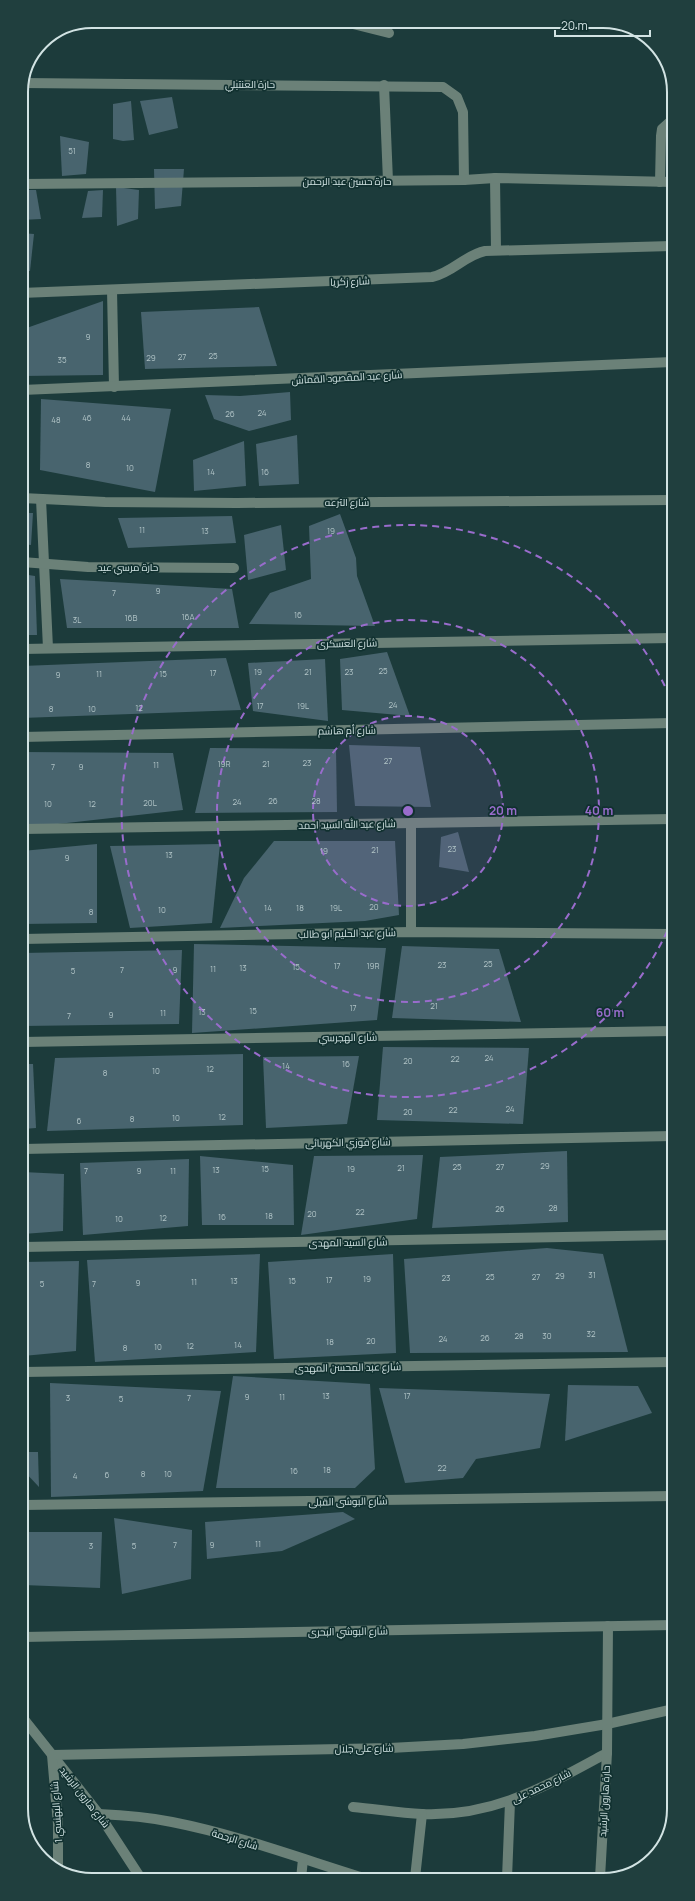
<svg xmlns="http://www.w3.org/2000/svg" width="695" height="1901" font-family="Manrope,Cairo,sans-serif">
<rect width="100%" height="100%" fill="#1c3b3b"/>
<g fill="#48646e">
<polygon points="172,97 178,128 149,135 140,101"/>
<polygon points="131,101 134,140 123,141 113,139 113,104"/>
<polygon points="60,136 89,142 86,174 62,176"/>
<polygon points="154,169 184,169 181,206 155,209"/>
<polygon points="116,187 139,190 138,219 117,226"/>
<polygon points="21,190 36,190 41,219 21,220"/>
<polygon points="103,190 102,217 82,218 88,191"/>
<polygon points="21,233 34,234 30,271 21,270"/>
<polygon points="103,301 103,375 22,376 21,330"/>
<polygon points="259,307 277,366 145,369 141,312"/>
<polygon points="290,392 291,420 249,431 214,419 205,395 240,396"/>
<polygon points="41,399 171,409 155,492 40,470"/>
<polygon points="297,435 299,484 259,486 256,444"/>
<polygon points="244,441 246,486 194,491 193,460"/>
<polygon points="22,455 26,474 22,475"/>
<polygon points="22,513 33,513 31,545 22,544"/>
<polygon points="340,514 356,558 357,576 375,626 249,624 270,593 311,579 309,526"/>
<polygon points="232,516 236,543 128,548 118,518"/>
<polygon points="281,525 286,570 248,580 244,535"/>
<polygon points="22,574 35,576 37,635 22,635"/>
<polygon points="60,579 232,589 239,628 67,628"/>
<polygon points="387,652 410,716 342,710 340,659"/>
<polygon points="226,658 241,710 22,718 22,666"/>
<polygon points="325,659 328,721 253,711 248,663"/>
<polygon points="349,745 420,747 431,807 355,806"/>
<polygon points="210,748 336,749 337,812 195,813"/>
<polygon points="22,752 173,753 183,810 22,828"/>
<polygon points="458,832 469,872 439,867 441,837"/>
<polygon points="274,841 395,841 399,915 365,921 220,928 244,878"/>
<polygon points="97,844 97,923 22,924 22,851"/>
<polygon points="220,844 212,923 130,928 110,846"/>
<polygon points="194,944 386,948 377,1020 192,1033"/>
<polygon points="402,946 499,949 521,1022 392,1018"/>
<polygon points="182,950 179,1024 22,1026 22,953"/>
<polygon points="383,1047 529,1048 523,1124 377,1120"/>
<polygon points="243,1054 243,1125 47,1131 55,1058"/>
<polygon points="359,1056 347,1124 266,1128 263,1057"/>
<polygon points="22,1064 33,1064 36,1128 23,1129"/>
<polygon points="567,1151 568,1222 432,1228 440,1157"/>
<polygon points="423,1155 417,1219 301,1235 314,1156"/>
<polygon points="200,1156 293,1165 294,1225 202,1225"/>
<polygon points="189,1159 188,1226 83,1235 80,1163"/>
<polygon points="23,1172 64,1174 63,1231 23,1234"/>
<polygon points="547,1248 603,1254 628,1352 410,1353 404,1259"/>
<polygon points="260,1254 256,1352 95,1362 87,1260"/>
<polygon points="393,1254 396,1353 274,1359 268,1262"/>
<polygon points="79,1261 76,1351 23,1356 23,1262"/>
<polygon points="233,1376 370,1384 375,1469 355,1488 216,1488"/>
<polygon points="50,1383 221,1391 203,1491 51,1497"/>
<polygon points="568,1385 638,1386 652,1413 565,1441"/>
<polygon points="379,1388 550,1394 540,1448 476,1459 463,1478 405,1483"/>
<polygon points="23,1452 38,1452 39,1487 23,1470"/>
<polygon points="343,1512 355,1519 282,1551 207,1559 205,1522"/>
<polygon points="114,1518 192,1530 191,1579 122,1594"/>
<polygon points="23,1532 102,1532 100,1588 23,1585"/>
</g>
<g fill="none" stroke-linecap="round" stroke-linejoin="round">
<g stroke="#6b8178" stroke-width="10">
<polyline points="341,21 389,33"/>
<polyline points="23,83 443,87 457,97 463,112 464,180"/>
<polyline points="384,85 388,181"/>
<polyline points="495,178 496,250"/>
<polyline points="660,182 661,136 662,129 672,120"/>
<polyline points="21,184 464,180 495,178 672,182"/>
<polyline points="112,290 114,387"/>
<path d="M21,293L432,277C452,273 465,255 485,251L672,246"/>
<polyline points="22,390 672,362"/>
<polyline points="22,498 105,502 237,503 672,500"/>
<polyline points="41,499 48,648"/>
<polyline points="22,562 88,567 234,568"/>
<polyline points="22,649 672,638"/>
<polyline points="22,737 672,723"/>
<polyline points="22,829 673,819"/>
<polyline points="411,932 411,823"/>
<polyline points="22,939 411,932 673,934"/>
<polyline points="22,1042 673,1031"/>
<polyline points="23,1149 673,1136"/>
<polyline points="23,1247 673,1235"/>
<polyline points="23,1372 673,1362"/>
<polyline points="23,1505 674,1496"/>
<polyline points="23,1637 674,1625"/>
<polyline points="23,1718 99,1814 142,1880"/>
<path d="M353,1807C376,1809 399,1813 422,1814C494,1817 546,1786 607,1753"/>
<path d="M99,1814C124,1815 148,1817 172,1822C238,1835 302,1859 367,1879"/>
<polyline points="58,1869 58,1824 52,1755 390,1748 463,1744 535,1736 607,1724 674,1709"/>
<polyline points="415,1878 422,1814"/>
<polyline points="507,1878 510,1802"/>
<polyline points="600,1878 607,1753 608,1626"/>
<polyline points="301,1879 303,1859"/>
</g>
</g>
<circle cx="408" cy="811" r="95" fill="#996ccc" fill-opacity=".12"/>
<g fill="none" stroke="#996ccc" stroke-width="2" stroke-dasharray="7 5">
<circle cx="408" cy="811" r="95"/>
<circle cx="408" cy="811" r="191"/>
<path d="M672 920A286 286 0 1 1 672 702"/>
</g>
<g text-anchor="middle" stroke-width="3.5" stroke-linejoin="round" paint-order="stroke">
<g font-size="8" fill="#b0c3c6">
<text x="72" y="154">51</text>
<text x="88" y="340">9</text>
<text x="213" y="359">25</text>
<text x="182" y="360">27</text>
<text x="151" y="361">29</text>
<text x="62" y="363">35</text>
<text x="262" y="416">24</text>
<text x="230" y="417">26</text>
<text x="87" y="421">46</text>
<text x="126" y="421">44</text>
<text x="56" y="423">48</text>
<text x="88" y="468">8</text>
<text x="130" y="471">10</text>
<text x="211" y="475">14</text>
<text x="265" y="475">16</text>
<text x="142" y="533">11</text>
<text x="205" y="534">13</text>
<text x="331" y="534">19</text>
<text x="158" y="594">9</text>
<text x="114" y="596">7</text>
<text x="298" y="618">16</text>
<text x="188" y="620">16A</text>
<text x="131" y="621">16B</text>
<text x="77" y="623">3L</text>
<text x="383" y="674">25</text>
<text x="258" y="675">19</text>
<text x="308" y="675">21</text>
<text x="349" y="675">23</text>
<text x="213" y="676">17</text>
<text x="99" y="677">11</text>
<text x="163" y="677">15</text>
<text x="58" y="678">9</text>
<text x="393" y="708">24</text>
<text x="260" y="709">17</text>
<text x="303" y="709">19L</text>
<text x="139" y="711">12</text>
<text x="51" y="712">8</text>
<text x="92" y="712">10</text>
<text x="388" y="764">27</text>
<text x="307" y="766">23</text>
<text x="224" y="767">19R</text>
<text x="266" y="767">21</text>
<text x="156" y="768">11</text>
<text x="53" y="770">7</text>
<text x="81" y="770">9</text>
<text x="273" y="804">26</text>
<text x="316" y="804">28</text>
<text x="237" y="805">24</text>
<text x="150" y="806">20L</text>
<text x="48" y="807">10</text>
<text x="92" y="807">12</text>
<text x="452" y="852">23</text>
<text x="375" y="853">21</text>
<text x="324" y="854">19</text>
<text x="169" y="858">13</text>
<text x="67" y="861">9</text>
<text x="374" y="910">20</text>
<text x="268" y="911">14</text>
<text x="300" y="911">18</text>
<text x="336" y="911">19L</text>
<text x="162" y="913">10</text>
<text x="91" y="915">8</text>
<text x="488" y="967">25</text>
<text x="442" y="968">23</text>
<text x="337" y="969">17</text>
<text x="373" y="969">19R</text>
<text x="296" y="970">15</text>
<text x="243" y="971">13</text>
<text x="213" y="972">11</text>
<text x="122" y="973">7</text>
<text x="175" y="973">9</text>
<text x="73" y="974">5</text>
<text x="434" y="1009">21</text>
<text x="353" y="1011">17</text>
<text x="253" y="1014">15</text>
<text x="202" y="1015">13</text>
<text x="163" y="1016">11</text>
<text x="111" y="1018">9</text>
<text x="69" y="1019">7</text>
<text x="489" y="1061">24</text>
<text x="455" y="1062">22</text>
<text x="408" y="1064">20</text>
<text x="346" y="1067">16</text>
<text x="286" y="1069">14</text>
<text x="210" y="1072">12</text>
<text x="156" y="1074">10</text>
<text x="105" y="1076">8</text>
<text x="510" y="1112">24</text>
<text x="453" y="1113">22</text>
<text x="408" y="1115">20</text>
<text x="222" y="1120">12</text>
<text x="176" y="1121">10</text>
<text x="132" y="1122">8</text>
<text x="79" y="1124">6</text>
<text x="545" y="1169">29</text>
<text x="457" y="1170">25</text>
<text x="500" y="1170">27</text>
<text x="401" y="1171">21</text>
<text x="265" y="1172">15</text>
<text x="351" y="1172">19</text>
<text x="216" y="1173">13</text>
<text x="86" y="1174">7</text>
<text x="139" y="1174">9</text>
<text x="173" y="1174">11</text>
<text x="553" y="1211">28</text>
<text x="500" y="1212">26</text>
<text x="360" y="1215">22</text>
<text x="312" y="1217">20</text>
<text x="269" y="1219">18</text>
<text x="222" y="1220">16</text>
<text x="163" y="1221">12</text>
<text x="119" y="1222">10</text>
<text x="592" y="1278">31</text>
<text x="560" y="1279">29</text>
<text x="490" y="1280">25</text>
<text x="536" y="1280">27</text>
<text x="446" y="1281">23</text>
<text x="367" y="1282">19</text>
<text x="329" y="1283">17</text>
<text x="234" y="1284">13</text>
<text x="292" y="1284">15</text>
<text x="194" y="1285">11</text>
<text x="138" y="1286">9</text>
<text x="42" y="1287">5</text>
<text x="94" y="1287">7</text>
<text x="591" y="1337">32</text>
<text x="519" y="1339">28</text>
<text x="547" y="1339">30</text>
<text x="485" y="1341">26</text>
<text x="443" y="1342">24</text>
<text x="371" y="1344">20</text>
<text x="330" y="1345">18</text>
<text x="238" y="1348">14</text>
<text x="190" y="1349">12</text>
<text x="158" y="1350">10</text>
<text x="125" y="1351">8</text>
<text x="326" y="1399">13</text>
<text x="407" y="1399">17</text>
<text x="247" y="1400">9</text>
<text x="282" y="1400">11</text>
<text x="68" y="1401">3</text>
<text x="189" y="1401">7</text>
<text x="121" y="1402">5</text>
<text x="442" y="1471">22</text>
<text x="327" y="1473">18</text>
<text x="294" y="1474">16</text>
<text x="143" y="1477">8</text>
<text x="168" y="1477">10</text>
<text x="107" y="1478">6</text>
<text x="75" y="1479">4</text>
<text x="258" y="1547">11</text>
<text x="175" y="1548">7</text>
<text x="212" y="1548">9</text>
<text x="91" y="1549">3</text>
<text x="134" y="1549">5</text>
</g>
<g font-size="10" fill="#d2e3e3" stroke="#113130">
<text x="250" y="88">حارة العنتبلي</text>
<text x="347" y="185">حارة حسين عبد الرحمن</text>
<text transform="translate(350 281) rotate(-2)" y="4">شارع زكريا</text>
<text transform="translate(347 377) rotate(-3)" y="4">شارع عبد المقصود القماش</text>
<text x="347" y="506">شارع الترعه</text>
<text x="128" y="571">حارة مرسي عيد</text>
<text transform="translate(347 643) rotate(-1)" y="4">شارع العسكرى</text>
<text transform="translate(347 730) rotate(-1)" y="4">شارع أم هاشم</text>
<text transform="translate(347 824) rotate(-1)" y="4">شارع عبد الله السيد احمد</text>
<text transform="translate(347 933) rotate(-1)" y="4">شارع عبد الحليم ابو طالب</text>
<text transform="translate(348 1037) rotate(-1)" y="4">شارع الهجرسي</text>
<text transform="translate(348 1142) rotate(-1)" y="4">شارع فوزي الكهربائى</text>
<text transform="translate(348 1242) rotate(-1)" y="4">شارع السيد المهدى</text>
<text transform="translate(348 1367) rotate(-1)" y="4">شارع عبد المحسن المهدى</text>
<text transform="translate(348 1501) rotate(-1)" y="4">شارع البوشى القبلى</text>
<text transform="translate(348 1631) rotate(-1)" y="4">شارع البوشي البحرى</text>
<text transform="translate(364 1748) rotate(-1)" y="4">شارع على جلال</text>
<text transform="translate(541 1786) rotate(-26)" y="4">شارع محمد على</text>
<text transform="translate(85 1797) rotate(52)" y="4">شارع هارون الرشيد</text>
<text transform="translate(604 1801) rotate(-87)" y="4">حارة هارون الرشيد</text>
<text transform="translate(56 1812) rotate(-94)" y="4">شارع البهنسي 1</text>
<text transform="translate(235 1839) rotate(17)" y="4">شارع الرحمة</text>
</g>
</g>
<path d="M0 0H695V1901H0ZM92 28H603A64 64 0 0 1 667 92V1809A64 64 0 0 1 603 1873H92A64 64 0 0 1 28 1809V92A64 64 0 0 1 92 28Z" fill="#203f3e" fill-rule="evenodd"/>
<path fill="none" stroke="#d2e3e3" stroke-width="2" d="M92 28H603A64 64 0 0 1 667 92V1809A64 64 0 0 1 603 1873H92A64 64 0 0 1 28 1809V92A64 64 0 0 1 92 28Z"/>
<circle cx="408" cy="811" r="6" fill="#996ccc" stroke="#113130" stroke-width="2"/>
<g font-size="12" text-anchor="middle" font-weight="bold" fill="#996ccc" stroke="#113130" stroke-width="3.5" stroke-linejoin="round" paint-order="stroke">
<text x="503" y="815">20 m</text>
<text x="599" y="815">40 m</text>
<text x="610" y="1017">60 m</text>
</g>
<path d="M555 30v6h95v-6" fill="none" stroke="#d2e3e3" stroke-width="2"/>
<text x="561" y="30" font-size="12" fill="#d2e3e3" stroke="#113130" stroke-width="3" paint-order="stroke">20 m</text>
</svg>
